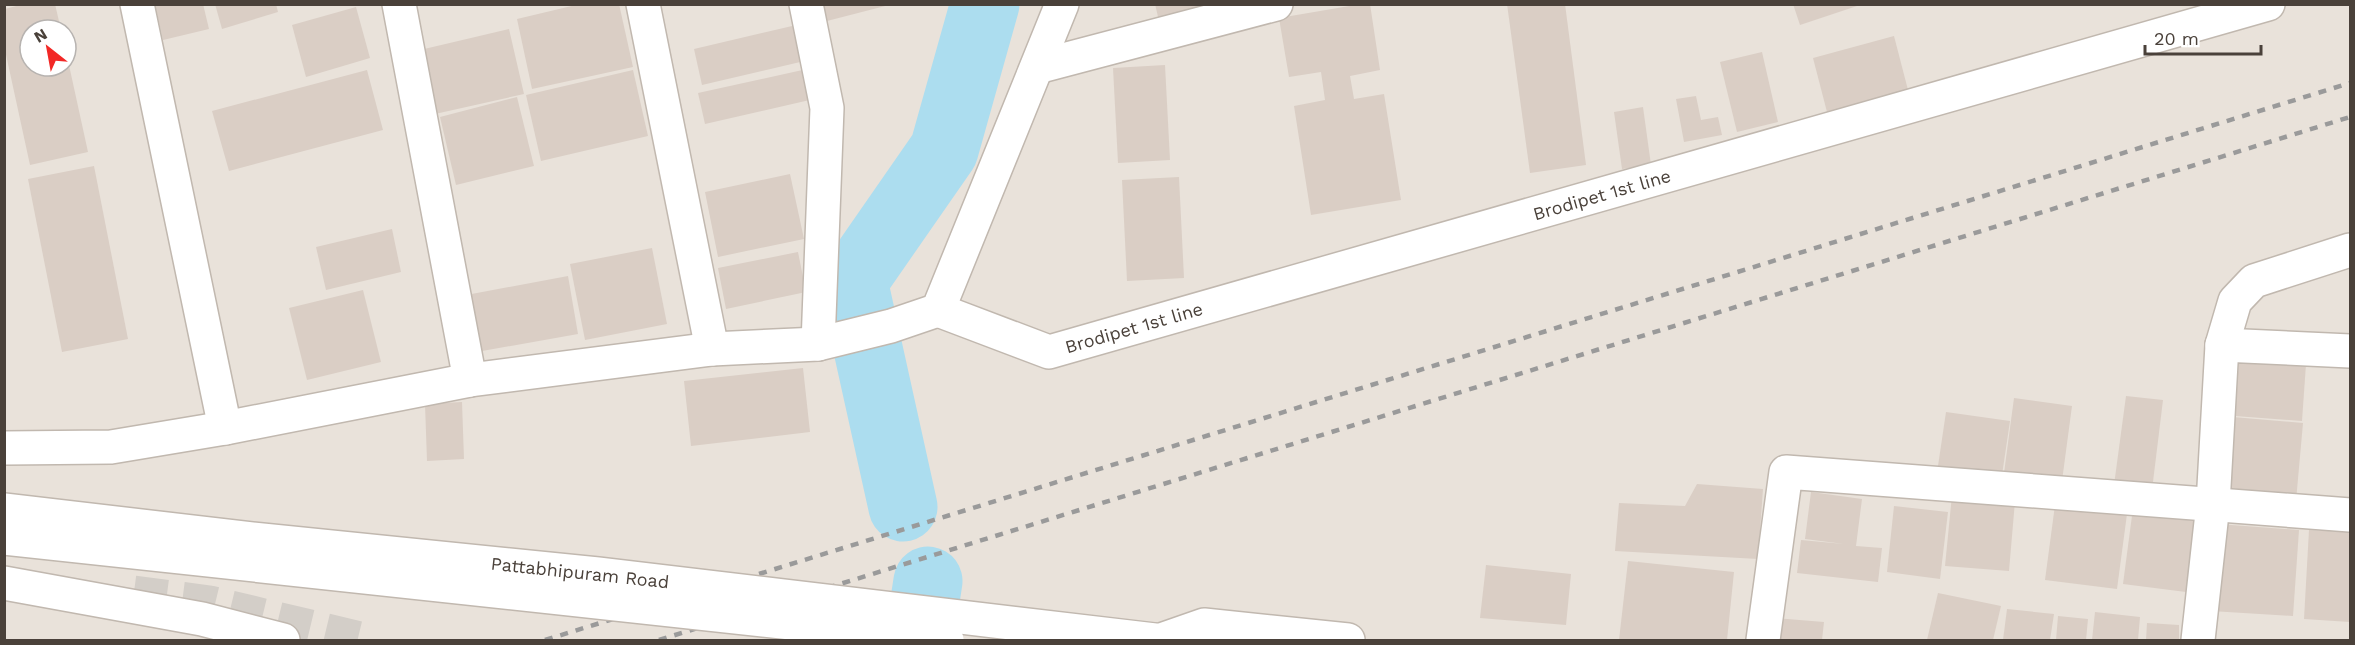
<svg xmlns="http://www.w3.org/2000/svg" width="2355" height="645" font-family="'Work Sans',sans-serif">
<rect width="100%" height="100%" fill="#f5f1ec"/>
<path fill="#e9e2da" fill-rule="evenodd" d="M5,5H2350V640H5ZM30,30H66V66H30Z"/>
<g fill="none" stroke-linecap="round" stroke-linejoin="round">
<g stroke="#acddef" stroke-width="69">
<polyline points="903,507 853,281 944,150 985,4"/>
<polyline points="919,640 928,581"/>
</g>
</g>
<g fill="#dacec5">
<polygon points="24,4 55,4 61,30 30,30 30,66 66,66 67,56 88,152 30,165 5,50 5,9"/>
<polygon points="155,4 203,4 209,29 163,40"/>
<polygon points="215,4 276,4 278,12 222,29"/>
<polygon points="580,4 619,4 633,67 532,89 517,19"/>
<polygon points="822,4 889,4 889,5 827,21"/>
<polygon points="1155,4 1223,4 1159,21"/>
<polygon points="1361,4 1370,4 1380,70 1350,76 1354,99 1384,94 1401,200 1311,215 1294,106 1325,100 1321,72 1289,77 1279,18"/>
<polygon points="1507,4 1565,4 1586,165 1530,173"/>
<polygon points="1793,4 1860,4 1860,5 1800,25"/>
<polygon points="356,7 370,58 306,77 292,25"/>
<polygon points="805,23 813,59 702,85 694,49"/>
<polygon points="509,29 524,94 435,114 420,50"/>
<polygon points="1894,36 1908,90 1827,112 1813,58"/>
<polygon points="1762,52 1778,122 1737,132 1720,62"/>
<polygon points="1165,65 1170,160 1118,163 1113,68"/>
<polygon points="807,69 814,99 705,124 698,93"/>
<polygon points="367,70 383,130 229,171 212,111"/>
<polygon points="633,70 648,136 541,161 526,95"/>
<polygon points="1696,96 1701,120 1718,117 1722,135 1684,142 1676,99"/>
<polygon points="517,97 534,166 456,185 440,117"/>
<polygon points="1643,107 1651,165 1622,169 1614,112"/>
<polygon points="94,166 128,339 62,352 28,179"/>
<polygon points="790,174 804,239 718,257 705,192"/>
<polygon points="1179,177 1184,278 1127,281 1122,180"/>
<polygon points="392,229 401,272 326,290 316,247"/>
<polygon points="652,248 667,324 585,340 570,264"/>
<polygon points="798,252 806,292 726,309 718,268"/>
<polygon points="568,276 578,334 471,353 461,296"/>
<polygon points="363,290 381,362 307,380 289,308"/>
<polygon points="2239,359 2306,364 2302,421 2235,416"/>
<polygon points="803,368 810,432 691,446 684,381"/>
<polygon points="2126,396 2163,400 2152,490 2114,485"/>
<polygon points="2014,398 2072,406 2062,481 2004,473"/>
<polygon points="462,402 464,459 427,461 425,404"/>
<polygon points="1946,412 2010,421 2002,475 1938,466"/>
<polygon points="2233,417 2303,423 2296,501 2226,495"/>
<polygon points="1697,484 1763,489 1758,559 1615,551 1619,503 1685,506"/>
<polygon points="1811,492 1862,499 1856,546 1882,548 1878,582 1797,573 1801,540 1844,544 1805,539"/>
<polygon points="1952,495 2015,501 2009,571 1945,566"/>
<polygon points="2055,505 2127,514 2117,589 2045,580"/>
<polygon points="1894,506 1948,512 1940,579 1887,572"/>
<polygon points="2133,508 2195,516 2186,592 2123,584"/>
<polygon points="2218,524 2299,530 2293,616 2211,611"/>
<polygon points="2309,530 2350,532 2350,622 2304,619"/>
<polygon points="1628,561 1734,572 1727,640 1619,640"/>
<polygon points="1486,565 1571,574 1566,625 1480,618"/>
<polygon points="1938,593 2001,606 1993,640 1927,640"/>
<polygon points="2007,609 2054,614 2050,640 2003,640"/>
<polygon points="2095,612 2140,617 2138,640 2092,640"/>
<polygon points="2058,616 2088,619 2086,640 2056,640"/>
<polygon points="1774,618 1824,622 1822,640 1772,640"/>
<polygon points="2147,623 2179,625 2179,640 2146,640"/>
</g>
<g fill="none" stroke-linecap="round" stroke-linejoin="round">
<polyline stroke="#d3cec8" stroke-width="33" stroke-dasharray="33 16" stroke-linecap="butt" points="134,592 210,602 368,640"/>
<g stroke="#c1b8af" stroke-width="36">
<g id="minor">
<polyline points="137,4 225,428"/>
<polyline points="399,4 470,380"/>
<polyline points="643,4 712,349"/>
<polyline points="806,4 827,108 818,344"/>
<polyline points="1037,67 1276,4"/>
<polyline points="938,310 1049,352 2268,4"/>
<polyline points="2222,345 2235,301 2254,281 2350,250"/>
<polyline points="4,448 111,447 225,428 470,380 712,349 818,344 891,326 938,310 1062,4"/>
<polyline points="4,583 202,619 283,640"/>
<polyline points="1161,640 1204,625 1348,640"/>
<polyline points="1763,640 1786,472 2350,515"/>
<polyline points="2198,640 2213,504 2222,345 2350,351"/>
</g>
</g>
<use href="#minor" stroke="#fff" stroke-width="33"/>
<g stroke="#9a9a9a" stroke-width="4.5" stroke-dasharray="8 8" stroke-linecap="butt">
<polyline points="545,640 2350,83"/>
<polyline points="659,640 2350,117"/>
</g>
<g stroke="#c1b8af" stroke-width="36" stroke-linecap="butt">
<g id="tertiary-bridge">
<polyline points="4,510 262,540 598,574 1155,640"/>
<polyline points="4,538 947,640"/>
</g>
</g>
<use href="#tertiary-bridge" stroke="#fff" stroke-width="33"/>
</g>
<g text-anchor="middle" stroke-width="4.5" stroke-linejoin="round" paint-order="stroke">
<g font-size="18" fill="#4a413a" stroke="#fff">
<text transform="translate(1602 195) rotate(-16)" y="6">Brodipet 1st line</text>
<text transform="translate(1134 328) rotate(-16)" y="6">Brodipet 1st line</text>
<text transform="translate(580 573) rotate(6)" y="6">Pattabhipuram Road</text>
</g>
</g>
<rect width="2355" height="645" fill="none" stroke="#4a413a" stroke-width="12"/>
<g transform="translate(48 48) rotate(329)"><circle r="28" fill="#ffffff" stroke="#b7b3b0" stroke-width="1.5"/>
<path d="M0-4.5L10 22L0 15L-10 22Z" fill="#f22826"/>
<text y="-9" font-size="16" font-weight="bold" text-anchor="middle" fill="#4a413a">N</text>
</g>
<path d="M2145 45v9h116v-9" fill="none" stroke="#4a413a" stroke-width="3"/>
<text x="2154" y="45" font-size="18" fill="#4a413a" stroke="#ffffff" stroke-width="4.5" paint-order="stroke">20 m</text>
</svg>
